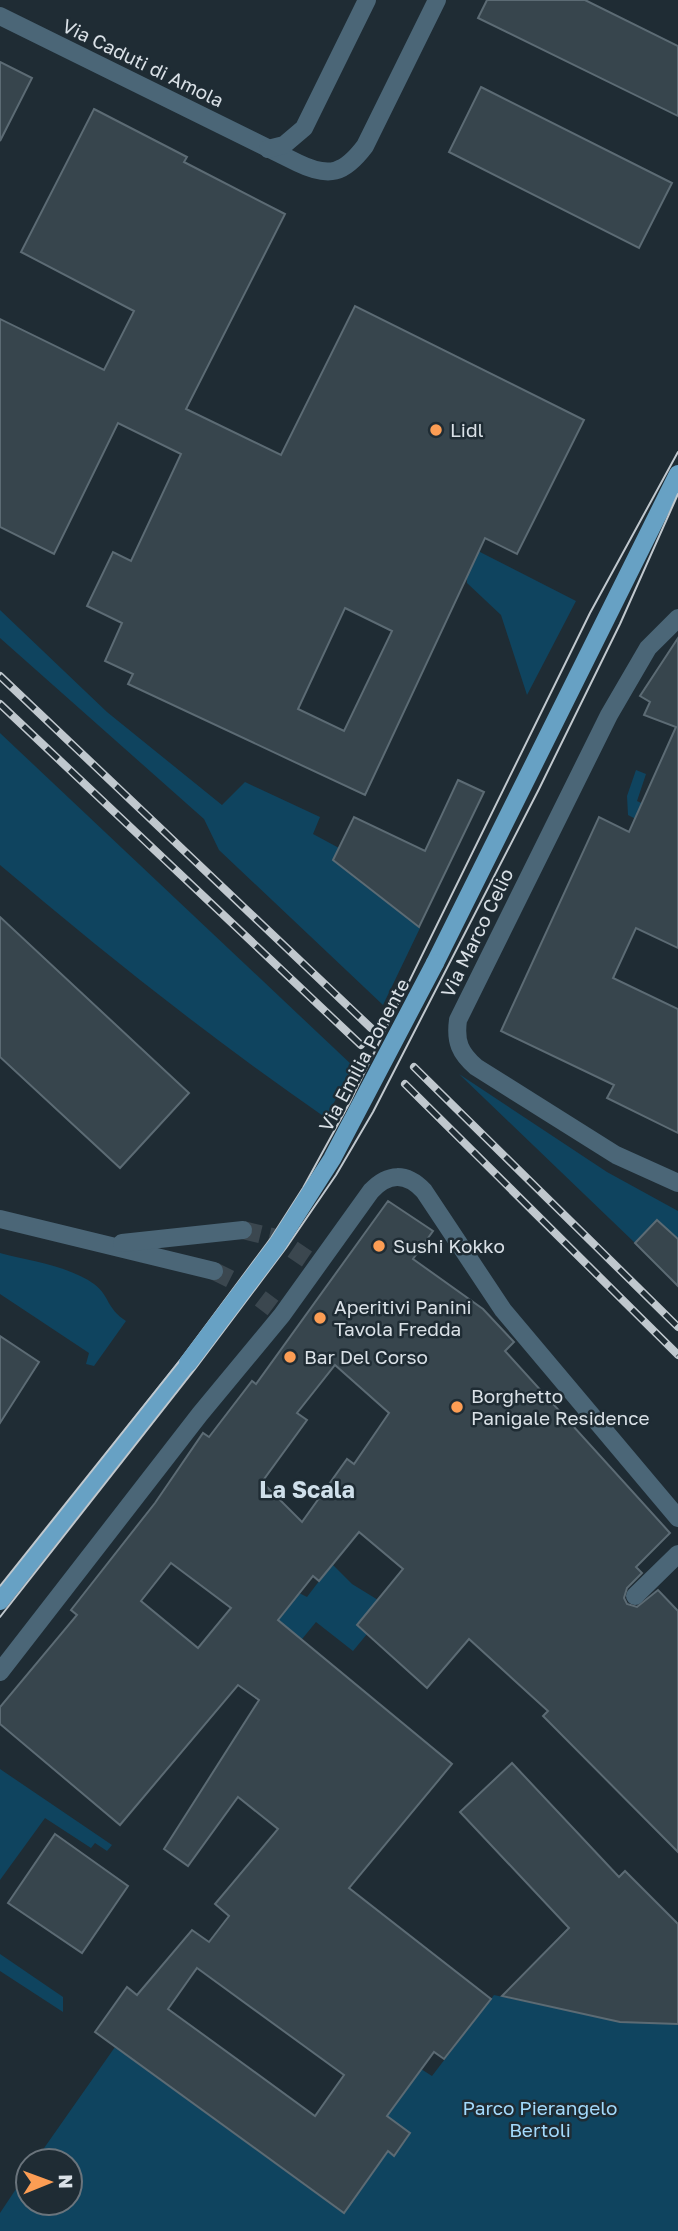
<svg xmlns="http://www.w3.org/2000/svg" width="678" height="2231" font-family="'Golos Text',sans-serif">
<rect width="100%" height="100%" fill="#1f2c34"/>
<g fill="#0f445f">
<polygon points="478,551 576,601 527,695 501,615 467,583 467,575"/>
<polygon points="0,610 107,712 222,805 245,782 320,817 313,834 339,848 334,860 420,928 383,1005 219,850 204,819 0,638"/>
<path d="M0,733L353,1066L326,1118C213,1040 105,954 0,865Z"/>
<polygon points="636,770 646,774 637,801 678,821 678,840 628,815 627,796"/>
<polygon points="459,1074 607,1172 678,1211 678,1239 657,1220 635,1243"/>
<path d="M0,1253C30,1261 69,1266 94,1284C110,1296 106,1308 126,1321L94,1366L86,1364L89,1353L0,1294Z"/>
<polygon points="332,1564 352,1584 378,1600 367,1634 353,1651 316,1622 284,1661 261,1641 299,1593 307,1597"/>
<polygon points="0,1769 112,1845 107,1851 95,1843 91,1848 45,1818 0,1880"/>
<polygon points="0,1954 63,1997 63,2012 0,1971"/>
<polygon points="494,1995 620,2022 678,2024 678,2231 0,2231 0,2213 28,2171 28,2203 70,2203 70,2161 35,2161 115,2047 343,2213 388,2151 394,2155 410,2133 387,2116 421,2069 432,2076"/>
</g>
<g fill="#37454d" stroke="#5c6b74" stroke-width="2" fill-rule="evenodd">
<polygon points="487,0 585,0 678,46 678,116 478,18"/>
<polygon points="0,62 32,78 0,141"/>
<polygon points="481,87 672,183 639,248 449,152"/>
<path d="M94,109L187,157L184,162L285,214L186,409L281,455L355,306L584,420L517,554L485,538L365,795L128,684L133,674L105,661L122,623L87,606L113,552L131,561L181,454L118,423L54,554L0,527V319L104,370L134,311L21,252ZM345,608L392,631L344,731L298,709Z"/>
<polygon points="678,638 678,948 636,928 613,978 678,1009 678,1133 607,1098 614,1085 501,1031 599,817 629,832 676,727 644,715 650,702 640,696"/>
<polygon points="458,780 484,792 419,927 333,860 354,817 425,851"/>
<polygon points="0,917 189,1093 120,1168 0,1057"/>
<path d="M388,1201L433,1231L413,1259L483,1309L514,1342L505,1351L670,1533L636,1567L642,1573L627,1588L624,1598L627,1604L637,1607L658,1590L678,1611V1852L543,1716L548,1711L469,1639L427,1688L357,1625L403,1569L359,1532L319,1581L313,1576L278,1620L452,1764L349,1888L491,1999L444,2059L434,2052L387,2116L410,2133L394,2156L388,2151L344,2213L95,2032L127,1987L137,1995L192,1930L209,1942L229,1916L215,1904L278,1829L238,1797L188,1866L164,1849L259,1700L238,1685L120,1825L0,1724V1707L77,1615L71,1610L155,1503L203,1433L209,1437L252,1381L256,1384ZM335,1365L389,1413L354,1464L347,1459L302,1522L262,1482L307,1420L297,1413ZM171,1563L231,1608L198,1648L141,1601ZM197,1968L344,2075L315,2116L168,2009Z"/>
<polygon points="657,1220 678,1239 678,1286 635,1243"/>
<polygon points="0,1336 39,1362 0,1423"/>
<polygon points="512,1763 619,1877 625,1871 678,1924 678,2024 620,2022 502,1996 569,1928 460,1812"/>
<polygon points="55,1834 128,1886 82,1953 8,1903"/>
</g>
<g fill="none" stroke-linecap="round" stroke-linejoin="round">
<g stroke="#3b474f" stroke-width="18" stroke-dasharray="18 9" stroke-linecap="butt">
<polyline points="243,1230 276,1238 307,1259"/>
<polyline points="214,1271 244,1286 273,1308"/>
</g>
<g stroke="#4b6677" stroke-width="18">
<path d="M0,16L298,163C329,178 344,174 365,146L437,0"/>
<polyline points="268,149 284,145 304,128 367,0"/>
<path d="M678,618L648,648L609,715L458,1020C455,1042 460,1053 476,1067L616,1155L678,1183"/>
<polyline points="0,1219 214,1271"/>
<polyline points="122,1243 243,1230"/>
<polyline points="635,1596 678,1554"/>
<path d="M0,1672L200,1414L282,1315L371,1191C388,1173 406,1172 424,1191L503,1310L678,1518"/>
</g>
<g stroke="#67a1c4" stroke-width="18">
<polyline points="435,963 678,474"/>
<polyline points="0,1601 188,1363"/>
</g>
<g stroke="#c0c8ce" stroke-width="2">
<polyline points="0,1586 181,1359 271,1238 303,1188 349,1104 590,613 678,452"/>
<polyline points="0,1617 195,1369 286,1248 336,1175 373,1112 539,789 620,624 678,494"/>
</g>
<g stroke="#c0c8ce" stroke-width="8">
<g id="rail">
<polyline points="0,676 371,1028"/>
<polyline points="0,704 361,1045"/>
<polyline points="414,1067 678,1327"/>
<polyline points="405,1084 678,1355"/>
</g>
</g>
<use href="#rail" stroke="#1f2c34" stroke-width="5" stroke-dasharray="16" stroke-linecap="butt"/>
<polyline stroke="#67a1c4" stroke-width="18" points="188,1363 277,1245 332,1159 435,963"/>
</g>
<g fill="#fc9d54" stroke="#1f2c34" stroke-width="2.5">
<circle cx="436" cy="430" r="7"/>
<circle cx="379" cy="1246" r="7"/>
<circle cx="320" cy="1318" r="7"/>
<circle cx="290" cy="1357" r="7"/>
<circle cx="457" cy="1407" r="7"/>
</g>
<g text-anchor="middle" stroke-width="5" stroke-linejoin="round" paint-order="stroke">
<g font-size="19" fill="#dae1e7" stroke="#1f2c34">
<text transform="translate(143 63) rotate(26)" y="7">Via Caduti di Amola</text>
<text transform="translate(477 933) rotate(-64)" y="7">Via Marco Celio</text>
<text transform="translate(364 1055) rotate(-62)" y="7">Via Emilia Ponente</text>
</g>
<g font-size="19" fill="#dae1e7" stroke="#1f2c34" text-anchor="start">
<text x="450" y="437">Lidl</text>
<text x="393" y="1253">Sushi Kokko</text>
<text x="334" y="1314">Aperitivi Panini<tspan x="334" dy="22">Tavola Fredda</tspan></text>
<text x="304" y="1364">Bar Del Corso</text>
<text x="471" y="1403">Borghetto<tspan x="471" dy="22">Panigale Residence</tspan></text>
</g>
<g font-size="19" fill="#a3dafc" stroke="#1f2c34">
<text x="540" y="2115">Parco Pierangelo<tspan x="540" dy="22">Bertoli</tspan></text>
</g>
<g font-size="23" font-weight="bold" fill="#cfdfea" stroke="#1f2c34">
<text x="307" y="1498">La Scala</text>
</g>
</g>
<g transform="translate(49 2182) rotate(89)"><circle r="33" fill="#1f2c34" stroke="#6a747c" stroke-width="2"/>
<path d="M0-5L12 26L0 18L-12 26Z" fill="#fc9d54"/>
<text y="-10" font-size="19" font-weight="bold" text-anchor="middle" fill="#dae1e7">N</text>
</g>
</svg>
